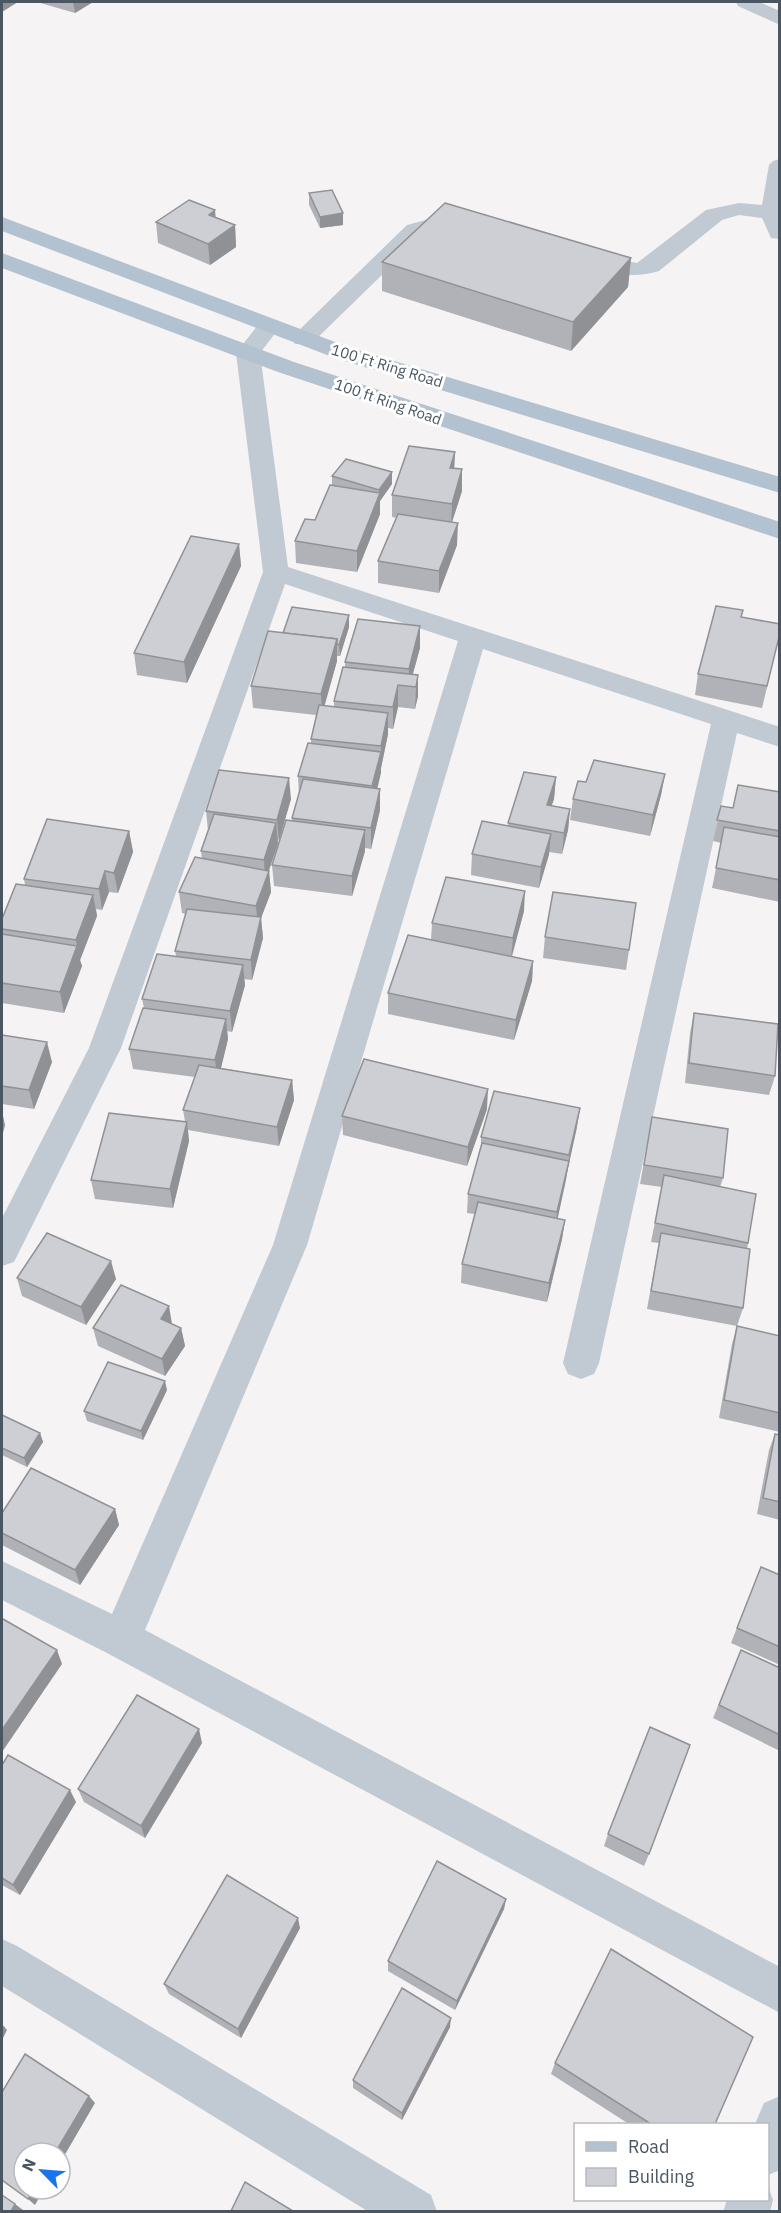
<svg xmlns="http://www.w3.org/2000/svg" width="781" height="2213" font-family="'IBM Plex Sans',sans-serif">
<rect width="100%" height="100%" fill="#f5f3f3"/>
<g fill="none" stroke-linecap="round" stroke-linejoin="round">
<g fill="#c1cad2" fill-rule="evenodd">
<polygon points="736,2 759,2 780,11 780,25 738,6"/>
<path d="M780,159V239L771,238L762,218L739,215L722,220L659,271C631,280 606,272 578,265L575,260L578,255L586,253L637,263L706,210L739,203L762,205L769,165L773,161Z"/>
<path d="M433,218L468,225L471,230L468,235C452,238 438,230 423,235L311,344H295L291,339L295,334L407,225Z"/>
<polygon points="269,319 277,321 281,326 260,353 288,567 780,727 780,747 737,733 599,1363 594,1374 581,1379 568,1374 563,1363 711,724 483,649 307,1245 145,1630 780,1967 780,2013 107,1653 2,1600 2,1561 112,1614 273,1245 458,641 285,584 121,1048 14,1262 2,1266 2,1218 89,1048 263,572 236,353 261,321"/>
<polygon points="2,1939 17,1946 431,2195 437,2212 369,2212 2,1986"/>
<polygon points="780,2096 780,2170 768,2175 768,2124 755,2124 764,2103"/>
<polygon points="768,2186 773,2200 770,2212 723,2212 727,2200 768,2200"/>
</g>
<g fill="#b3c2d1" fill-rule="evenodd">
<polygon points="2,217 351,348 780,477 780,493 335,358 2,231"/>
<polygon points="2,253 294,362 780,522 780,539 278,372 2,268"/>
</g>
</g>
<g fill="#b0b2b7">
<polygon points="37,2 93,2 75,13"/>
<polygon points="309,193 343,225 320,228 309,205"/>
<polygon points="215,210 215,217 235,225 236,247 210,265 158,243 156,222"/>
<polygon points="631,258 628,287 571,351 382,291 382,262"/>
<polygon points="455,452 454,468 462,469 462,491 452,522 457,545 439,593 378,583 378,561 397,518 392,517 392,495"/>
<polygon points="332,476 392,484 380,501 380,514 357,572 296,563 295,541 315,520 332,485"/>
<polygon points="239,544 241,566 187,683 137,675 134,653"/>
<polygon points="349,615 349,627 340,656 337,656 337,661 324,706 334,707 334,701 345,667 345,662 420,626 420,648 413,674 418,675 418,696 415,709 398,707 393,729 388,728 388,734 377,788 380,789 380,810 371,849 365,848 365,851 352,896 274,886 272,865 292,821 292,818 299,795 298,776 311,743 311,739 316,715 253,708 251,686 283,633"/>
<polygon points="741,617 780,634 762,708 695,695 698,674"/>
<polygon points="665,774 661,795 650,836 570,820 573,799 586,782"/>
<polygon points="556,777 554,799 551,806 570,809 568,830 562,854 549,852 539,888 471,875 472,854 508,826 508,823"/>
<polygon points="780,792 780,902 712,888 721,843 713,841 721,806 733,808"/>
<polygon points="291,799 269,871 271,892 261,918 263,938 252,980 244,979 245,985 232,1032 227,1031 228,1039 221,1068 292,1080 294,1100 279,1146 188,1130 189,1141 173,1208 95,1199 91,1180 185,1121 183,1110 195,1077 133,1069 129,1049 144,1008 142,999 176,956 175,951 186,914 182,913 179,892 202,859 201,851 208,831 206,811"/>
<polygon points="129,831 133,852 118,893 109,892 102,910 96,909 97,916 80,960 82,966 64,1013 2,1003 2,919 25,885 24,879"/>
<polygon points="524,911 512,957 533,961 532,981 514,1040 388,1014 388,993 431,940 432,923"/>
<polygon points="545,937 629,950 626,970 543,958"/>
<polygon points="694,1013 775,1076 769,1095 685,1083 690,1033"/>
<polygon points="2,1035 52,1062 34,1109 2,1104"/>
<polygon points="487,1109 467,1166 343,1135 342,1116"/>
<polygon points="652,1117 723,1178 720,1187 748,1243 747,1249 743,1308 737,1326 647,1309 659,1243 651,1242 662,1187 640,1184"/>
<polygon points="577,1127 557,1219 565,1220 562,1239 547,1302 461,1283 462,1264 475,1214 467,1213 468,1194 481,1148 481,1137"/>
<polygon points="17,1278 116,1279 86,1325 22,1296"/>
<polygon points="172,1324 181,1328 185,1346 165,1376 98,1346 93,1328"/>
<polygon points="737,1326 780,1336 780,1432 719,1418 732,1344"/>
<polygon points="167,1390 143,1440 87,1421 84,1411"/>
<polygon points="2,1415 40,1433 43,1442 27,1467 2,1455"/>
<polygon points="775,1434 780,1435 780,1520 757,1514 769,1450"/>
<polygon points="115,1509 119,1525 80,1585 2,1545 2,1513"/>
<polygon points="761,1567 780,1575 780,1665 731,1643"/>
<polygon points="741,1650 780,1668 780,1751 713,1718"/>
<polygon points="202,1743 145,1838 84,1802 78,1789"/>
<polygon points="2,1765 76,1802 20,1895 2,1885"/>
<polygon points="608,1834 649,1854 644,1866 604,1846"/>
<polygon points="506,1899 504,1909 455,2010 388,1971 388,1961"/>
<polygon points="300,1928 241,2038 169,1994 164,1984"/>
<polygon points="450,2027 402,2120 353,2088 353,2080"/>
<polygon points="555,2063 715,2124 629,2124 551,2074"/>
</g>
<g fill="#909195">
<polygon points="2,2 18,2 2,12"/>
<polygon points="73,2 93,2 75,13"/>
<polygon points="215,210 217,232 209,215"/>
<polygon points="343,213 343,225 320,228 320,217"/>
<polygon points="235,225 236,247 210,265 208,244"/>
<polygon points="631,258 628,287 571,351 573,322"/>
<polygon points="455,452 454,474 450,468"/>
<polygon points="462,469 462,491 451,525 452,504"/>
<polygon points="392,472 392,484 380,501 380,514 357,572 357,551 379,494 379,490"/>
<polygon points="458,523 457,545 439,593 439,571"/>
<polygon points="239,544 241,566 187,683 184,662"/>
<polygon points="349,615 349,627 340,656 339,645"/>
<polygon points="420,626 420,648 409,687 408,686 409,669"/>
<polygon points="337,639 337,661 322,715 321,694"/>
<polygon points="418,675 418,696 415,709 416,687"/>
<polygon points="398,685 398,707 393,729 393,707"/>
<polygon points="388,713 388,734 381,768 381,746"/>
<polygon points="381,752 381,773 373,807 372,786"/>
<polygon points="665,774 661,795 650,836 653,815"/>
<polygon points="556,777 554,799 545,826 547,805"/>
<polygon points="289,778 291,799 279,841 277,820"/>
<polygon points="380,789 380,810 371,849 371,828"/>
<polygon points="570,809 568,830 562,854 564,833"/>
<polygon points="276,823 278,844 265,881 264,860"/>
<polygon points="365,830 365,851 352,896 352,876"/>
<polygon points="129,831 133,852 118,893 114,873"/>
<polygon points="551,834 549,855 539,888 541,867"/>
<polygon points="105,871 109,892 102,910 99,889"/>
<polygon points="269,871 271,892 261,918 263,938 252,980 251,960 258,927 256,906"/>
<polygon points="525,891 524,911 511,958 513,938"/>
<polygon points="93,895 97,916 80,960 82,966 64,1013 60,992 77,946 76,940"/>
<polygon points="533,961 532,981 514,1040 516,1020"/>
<polygon points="243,965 245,985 232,1032 230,1011"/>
<polygon points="226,1019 228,1039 218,1080 215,1060"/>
<polygon points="47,1042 52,1062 34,1109 29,1090"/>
<polygon points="292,1080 294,1100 279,1146 277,1127"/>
<polygon points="488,1089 487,1109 467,1166 468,1147"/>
<polygon points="580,1108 577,1127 568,1167 566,1180 555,1231 557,1212"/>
<polygon points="2,1111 5,1125 2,1137"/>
<polygon points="187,1122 189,1141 173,1208 170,1189"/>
<polygon points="565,1220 562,1239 547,1302 549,1283"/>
<polygon points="111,1261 116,1279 86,1325 81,1307"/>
<polygon points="169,1306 172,1324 161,1319"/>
<polygon points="181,1328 185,1346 165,1376 162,1359"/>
<polygon points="165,1381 167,1390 143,1440 141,1431"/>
<polygon points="40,1433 43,1442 27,1467 24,1458"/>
<polygon points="115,1509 119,1525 80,1585 75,1570"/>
<polygon points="57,1650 62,1664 2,1752 2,1730"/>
<polygon points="199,1729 202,1743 145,1838 141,1826"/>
<polygon points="70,1790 76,1802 20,1895 13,1885"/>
<polygon points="506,1899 504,1909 455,2010 457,2001"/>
<polygon points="298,1918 300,1928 241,2038 238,2029"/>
<polygon points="451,2018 450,2027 402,2120 402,2113"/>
<polygon points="2,2024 7,2030 2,2040"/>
<polygon points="89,2096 95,2103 60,2163 60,2153 55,2153"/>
<polygon points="34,2189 44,2189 35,2205 28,2199"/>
<polygon points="15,2204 23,2210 21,2211 11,2211"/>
</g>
<g fill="#cdcfd5" stroke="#909195" stroke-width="1.5">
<polygon points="332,190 343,213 320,217 309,193"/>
<polygon points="189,200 215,210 209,215 235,225 208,244 156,222"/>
<polygon points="445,203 631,258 573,322 382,262"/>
<polygon points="409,446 455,452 450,468 462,469 452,504 392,495"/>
<polygon points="346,459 392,472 379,490 332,476"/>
<polygon points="330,485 380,493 357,551 295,541 305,519 315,520"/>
<polygon points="398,514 458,523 439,571 378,561"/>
<polygon points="191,536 239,544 184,662 134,653"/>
<polygon points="716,606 743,610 741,617 780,624 780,633 767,686 698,674"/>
<polygon points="292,607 349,615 339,645 337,644 337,639 283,633"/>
<polygon points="358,619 420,626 409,669 345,662"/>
<polygon points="268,631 337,639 321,694 251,686"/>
<polygon points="343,667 418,675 416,687 398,685 393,707 334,701"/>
<polygon points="319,705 388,713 381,746 311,739"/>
<polygon points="308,743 381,752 372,786 298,776"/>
<polygon points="594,760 665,774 653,815 573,799 578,781 586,782"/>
<polygon points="219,770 289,778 277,820 206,811"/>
<polygon points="524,772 556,777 547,805 570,809 564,833 508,823"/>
<polygon points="303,779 380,789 371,828 292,818"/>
<polygon points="738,785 780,792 780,831 717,820 721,806 733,808"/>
<polygon points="214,814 276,823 264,860 201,851"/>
<polygon points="47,819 129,831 114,873 105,871 99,889 24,879"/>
<polygon points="286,820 365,830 352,876 272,865"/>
<polygon points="482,821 551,834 541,867 472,854"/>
<polygon points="724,827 780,837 780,880 716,868"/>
<polygon points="195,857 269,871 256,906 179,892"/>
<polygon points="446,877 525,891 513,938 432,923"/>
<polygon points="16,884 93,895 76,940 2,929 2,919"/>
<polygon points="553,892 636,903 629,950 545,937"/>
<polygon points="187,909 261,917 251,960 175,951"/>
<polygon points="2,934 77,946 60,992 2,983"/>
<polygon points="408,935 533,961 516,1020 388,993"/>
<polygon points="157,954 243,965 230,1011 142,999"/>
<polygon points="143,1008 226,1019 215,1060 129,1049"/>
<polygon points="694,1013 778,1024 775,1076 689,1063"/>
<polygon points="2,1035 47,1042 29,1090 2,1086"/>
<polygon points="364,1059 488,1089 468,1147 342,1116"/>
<polygon points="199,1065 292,1080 277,1127 183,1110"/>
<polygon points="494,1091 580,1108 569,1155 481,1137"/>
<polygon points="109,1113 187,1122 170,1189 91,1180"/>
<polygon points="652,1117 728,1129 723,1178 644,1165"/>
<polygon points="482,1143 569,1161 557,1212 468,1194"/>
<polygon points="664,1175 756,1194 748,1243 655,1223"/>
<polygon points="478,1202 565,1220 549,1283 462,1264"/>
<polygon points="47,1233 111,1261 81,1307 17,1278"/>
<polygon points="661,1233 750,1249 743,1308 651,1291"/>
<polygon points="121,1285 169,1306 161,1319 181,1328 162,1359 93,1328"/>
<polygon points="737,1326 780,1336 780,1413 724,1400"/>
<polygon points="108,1362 165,1381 141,1431 84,1411"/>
<polygon points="2,1415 40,1433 24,1458 2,1448"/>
<polygon points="775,1434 780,1435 780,1502 763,1498"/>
<polygon points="31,1468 115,1509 75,1570 2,1533 2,1513"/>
<polygon points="761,1567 780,1575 780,1647 737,1628"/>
<polygon points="3,1619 57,1650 2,1730 2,1621"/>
<polygon points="741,1650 780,1668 780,1735 719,1705"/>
<polygon points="137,1695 199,1729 141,1826 78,1789"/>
<polygon points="650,1727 690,1745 649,1854 608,1834"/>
<polygon points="8,1755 70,1790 13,1885 2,1878 2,1765"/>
<polygon points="437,1861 506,1899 457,2001 388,1961"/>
<polygon points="227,1875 298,1918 238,2029 164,1984"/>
<polygon points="611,1949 753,2037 715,2124 651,2124 555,2063"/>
<polygon points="402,1988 451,2018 402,2113 353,2080"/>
<polygon points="25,2054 89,2096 55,2153 24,2153 24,2189 34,2189 28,2199 2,2180 2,2092"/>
<polygon points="245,2182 293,2211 231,2211"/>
<polygon points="2,2195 15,2204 11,2211 2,2211"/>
</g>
<g text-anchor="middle" stroke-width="6" stroke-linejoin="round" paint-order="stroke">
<g font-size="15" fill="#4a5661" stroke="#fff">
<text transform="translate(387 366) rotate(17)" y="5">100 Ft Ring Road</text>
<text transform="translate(388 402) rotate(19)" y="5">100 ft Ring Road</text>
</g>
</g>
<rect width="781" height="2213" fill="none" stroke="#4a5661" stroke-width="6"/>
<rect x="574" y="2123" width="195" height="78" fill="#ffffff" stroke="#b7bbc0" stroke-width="1.5"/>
<rect x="586" y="2142" width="30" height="9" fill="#b3c2d1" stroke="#b7bbc0" stroke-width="1.5"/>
<text x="628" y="2153" font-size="18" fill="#4a5661">Road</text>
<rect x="586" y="2168" width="30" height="18" fill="#cdcfd5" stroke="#b7bbc0" stroke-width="1.5"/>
<text x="628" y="2183" font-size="18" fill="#4a5661">Building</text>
<g transform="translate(42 2171) rotate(295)"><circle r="28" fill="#ffffff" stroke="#b7bbc0" stroke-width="1.5"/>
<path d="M0-4.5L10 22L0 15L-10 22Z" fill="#1a73e8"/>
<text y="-9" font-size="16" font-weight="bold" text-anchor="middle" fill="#4a5661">N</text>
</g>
</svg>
